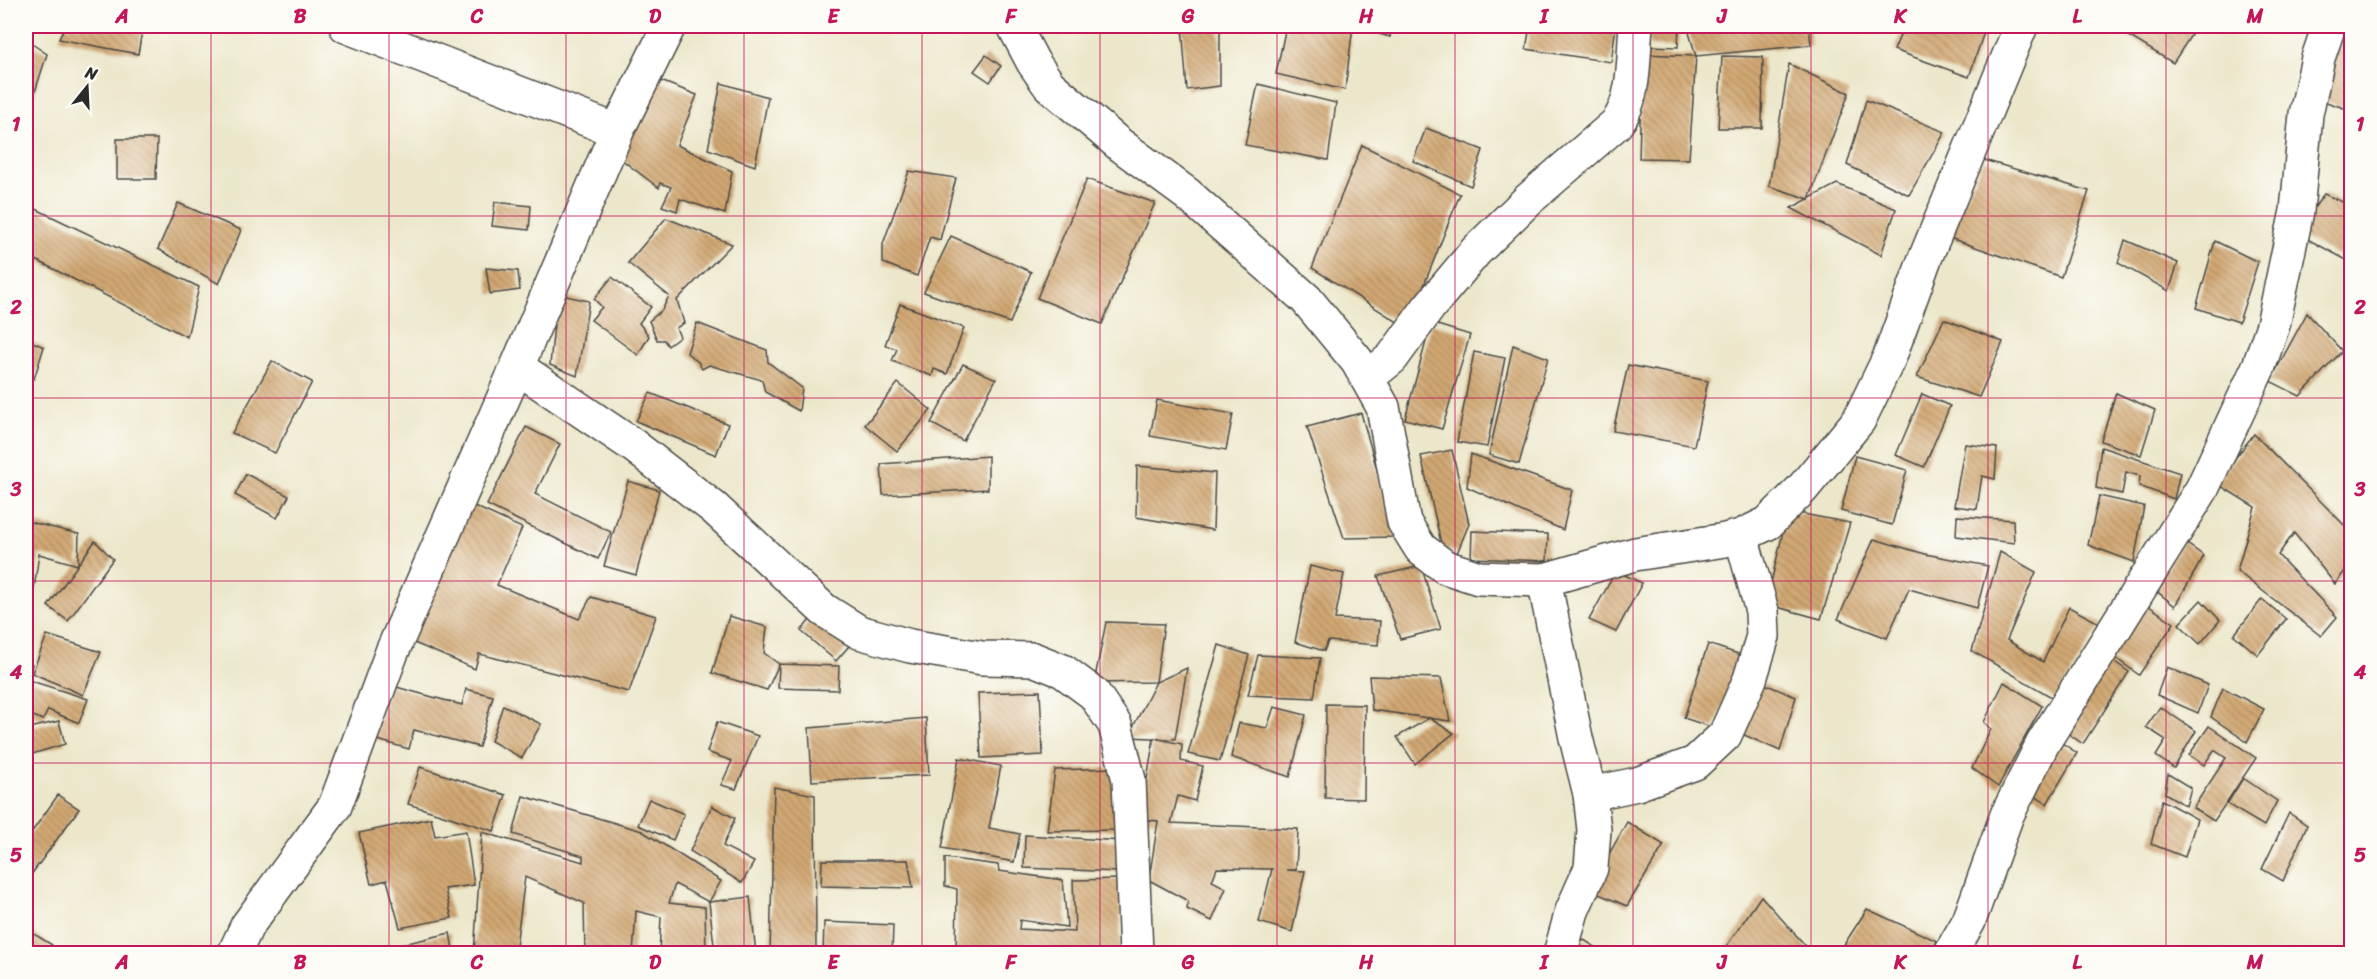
<svg xmlns="http://www.w3.org/2000/svg" width="2377" height="979" font-family="Sriracha,sans-serif">
<defs>
<pattern id="building-back-hatch" width="6" height="6" patternUnits="userSpaceOnUse" patternTransform="scale(1.5)"><rect width="6" height="6" fill="#d2a873"/><path d="M-1 5l2 2M0 0l6 6M5-1l2 2" fill="none" stroke="#ab895f"/></pattern>
</defs>
<rect width="100%" height="100%" fill="#fdfcf7"/>
<filter id="ink" filterUnits="userSpaceOnUse"><feTurbulence type="fractalNoise" baseFrequency=".0167" numOctaves="2"/><feDisplacementMap in="SourceGraphic" scale="12" xChannelSelector="R" yChannelSelector="G"/><feConvolveMatrix kernelMatrix="1 2 1 2 8 2 1 2 1" color-interpolation-filters="sRGB"/></filter>
<filter id="wash" filterUnits="userSpaceOnUse"><feTurbulence type="fractalNoise" baseFrequency=".008" numOctaves="4" result="noise"/><feDisplacementMap in="SourceGraphic" scale="24" xChannelSelector="R" yChannelSelector="G"/><feGaussianBlur stdDeviation="1.35" result="paint"/><feColorMatrix in="noise" values="0 0 0 0 0 0 0 0 0 0 0 0 0 0 0 0 0 1.4 0 .05"/><feComposite in="paint" operator="in"/></filter>
<g filter="url(#wash)">
<rect width="100%" height="100%" fill="#ece7cb"/>
<g id="blocks">
<g fill="url(#building-back-hatch)">
<polygon points="65,26 143,26 138,54 59,39"/>
<polygon points="1182,26 1220,26 1220,86 1187,90"/>
<polygon points="1286,26 1392,26 1390,37 1353,26 1345,90 1276,74"/>
<polygon points="1530,26 1616,26 1611,62 1526,49"/>
<polygon points="1649,26 1679,26 1678,47 1649,46"/>
<polygon points="1687,26 1809,26 1811,45 1696,56"/>
<polygon points="1904,26 1986,26 1969,77 1894,50"/>
<polygon points="2112,26 2197,26 2173,63"/>
<polygon points="2337,26 2352,26 2352,111 2315,98"/>
<polygon points="26,40 47,54 26,120"/>
<polygon points="1642,54 1696,56 1689,159 1639,158"/>
<polygon points="986,55 1001,66 990,82 974,71"/>
<polygon points="1722,56 1763,57 1762,128 1718,128"/>
<polygon points="1789,64 1849,93 1809,199 1769,186"/>
<polygon points="653,78 697,95 677,145 732,171 725,214 680,199 677,211 662,206 671,187 660,183 659,188 613,153"/>
<polygon points="721,83 768,97 755,166 708,149"/>
<polygon points="1258,84 1336,103 1328,160 1245,145"/>
<polygon points="1866,100 1945,132 1909,195 1847,165"/>
<polygon points="1426,128 1483,150 1471,186 1413,161"/>
<polygon points="117,139 157,139 156,179 117,179"/>
<polygon points="1362,145 1460,194 1407,328 1312,268"/>
<polygon points="1984,160 2089,191 2061,277 1947,237"/>
<polygon points="909,171 956,178 940,240 930,237 917,276 883,263 883,244"/>
<polygon points="1087,179 1155,203 1102,324 1037,298"/>
<polygon points="1837,184 1896,209 1881,255 1791,208"/>
<polygon points="2324,194 2352,206 2352,263 2296,233"/>
<polygon points="495,202 531,206 529,230 492,226"/>
<polygon points="178,203 241,230 219,284 158,249"/>
<polygon points="36,209 199,287 187,337 26,255 26,237"/>
<polygon points="666,218 732,244 677,300 684,323 676,328 680,337 668,346 664,340 657,340 649,321 662,310 669,296 628,263"/>
<polygon points="951,236 1031,272 1010,323 924,292"/>
<polygon points="2125,240 2178,263 2169,291 2118,263"/>
<polygon points="2215,241 2258,262 2239,322 2196,308"/>
<polygon points="486,268 518,271 520,290 490,294"/>
<polygon points="612,277 651,307 639,323 649,336 638,355 591,320 602,307 594,299"/>
<polygon points="557,294 589,301 577,376 550,365"/>
<polygon points="900,304 964,328 947,374 934,369 932,376 892,361 897,349 885,345"/>
<polygon points="2307,313 2342,351 2300,396 2270,381"/>
<polygon points="1944,319 2003,342 1979,397 1917,377"/>
<polygon points="697,323 767,350 768,362 802,388 799,411 765,392 762,380 709,365 702,369 698,362 687,353"/>
<polygon points="1431,323 1470,335 1442,429 1405,419"/>
<polygon points="26,339 44,347 34,379 26,375"/>
<polygon points="1513,345 1548,358 1519,464 1489,455"/>
<polygon points="1474,352 1505,358 1487,447 1457,442"/>
<polygon points="272,361 312,382 275,453 232,433"/>
<polygon points="963,364 996,379 963,441 931,423"/>
<polygon points="1628,365 1708,381 1694,446 1613,431"/>
<polygon points="898,383 931,410 897,451 865,425"/>
<polygon points="650,393 728,424 716,455 636,421"/>
<polygon points="2116,393 2155,410 2141,455 2101,441"/>
<polygon points="1922,394 1950,406 1924,467 1896,455"/>
<polygon points="1157,400 1233,414 1226,450 1150,436"/>
<polygon points="1361,413 1396,537 1344,538 1307,427"/>
<polygon points="526,427 560,444 535,494 611,532 598,559 487,505"/>
<polygon points="2254,434 2352,533 2352,562 2335,584 2294,533 2278,555 2337,617 2321,636 2237,571 2255,507 2216,483"/>
<polygon points="1965,444 1997,448 1995,479 1982,476 1977,509 1954,506"/>
<polygon points="2101,447 2180,473 2174,499 2139,486 2140,476 2126,472 2122,494 2096,488"/>
<polygon points="1452,450 1469,524 1457,553 1442,547 1421,456"/>
<polygon points="1471,454 1572,490 1563,530 1467,487"/>
<polygon points="988,456 988,489 883,495 881,464"/>
<polygon points="1855,456 1907,470 1892,525 1841,511"/>
<polygon points="1137,466 1215,473 1213,530 1136,517"/>
<polygon points="246,474 289,496 277,518 235,495"/>
<polygon points="628,481 659,490 636,575 604,566"/>
<polygon points="2099,496 2144,506 2134,562 2088,545"/>
<polygon points="472,505 522,528 497,585 579,619 591,597 656,616 629,692 479,654 475,669 405,639"/>
<polygon points="1788,511 1850,523 1821,619 1766,604"/>
<polygon points="1957,516 2013,520 2014,543 1956,536"/>
<polygon points="26,521 79,534 78,565 39,554 34,589 26,586"/>
<polygon points="1472,531 1548,534 1547,561 1471,558"/>
<polygon points="1874,539 1925,554 1988,566 1977,608 1909,589 1887,638 1838,619"/>
<polygon points="95,541 113,559 68,621 48,606"/>
<polygon points="2183,541 2204,556 2175,606 2154,589"/>
<polygon points="2000,552 2036,572 2007,640 2043,662 2069,607 2101,624 2055,699 1972,651"/>
<polygon points="1310,566 1344,574 1335,619 1380,621 1378,645 1328,641 1324,651 1295,642"/>
<polygon points="1421,566 1441,629 1400,639 1378,576"/>
<polygon points="1616,571 1642,583 1616,632 1589,620"/>
<polygon points="2262,599 2286,619 2258,655 2234,635"/>
<polygon points="2201,600 2220,620 2200,644 2179,624"/>
<polygon points="2143,602 2174,623 2139,675 2109,653"/>
<polygon points="729,616 767,627 764,653 779,664 839,666 838,690 778,688 779,664 767,690 712,673"/>
<polygon points="813,616 849,646 836,661 801,631"/>
<polygon points="1106,622 1164,624 1156,682 1094,683"/>
<polygon points="47,635 101,652 83,695 32,673"/>
<polygon points="1708,644 1744,656 1714,728 1684,718"/>
<polygon points="1219,645 1249,655 1220,761 1188,754"/>
<polygon points="1258,655 1320,658 1314,698 1248,695"/>
<polygon points="2108,657 2129,672 2083,744 2063,730"/>
<polygon points="26,662 32,664 28,680 88,699 79,723 48,710 43,720 26,713"/>
<polygon points="2167,667 2208,685 2198,713 2157,695"/>
<polygon points="1187,668 1175,739 1128,737 1156,682"/>
<polygon points="1369,676 1441,678 1450,721 1372,710"/>
<polygon points="2004,682 2042,706 1998,787 1972,768 1991,729 1984,722"/>
<polygon points="1762,683 1796,697 1780,751 1740,733"/>
<polygon points="389,685 462,705 466,689 493,696 479,747 414,730 409,749 374,739"/>
<polygon points="2223,688 2264,709 2247,742 2211,717"/>
<polygon points="1040,691 1043,755 981,758 978,693"/>
<polygon points="1326,704 1365,705 1364,799 1325,798"/>
<polygon points="503,705 541,724 522,758 491,741"/>
<polygon points="1274,707 1306,715 1290,777 1231,757 1239,723 1267,728"/>
<polygon points="2160,707 2196,731 2174,768 2156,756 2166,740 2146,727"/>
<polygon points="926,718 929,775 812,781 809,728"/>
<polygon points="1429,718 1454,733 1415,764 1397,737"/>
<polygon points="59,721 65,744 26,756 26,729"/>
<polygon points="717,722 758,736 736,789 721,785 732,761 707,752"/>
<polygon points="2209,726 2256,758 2214,821 2193,808 2226,758 2214,750 2204,765 2189,755"/>
<polygon points="1154,738 1182,744 1181,761 1203,766 1195,801 1178,796 1171,823 1298,829 1296,870 1286,870 1305,871 1292,932 1259,922 1272,869 1217,868 1212,881 1226,888 1212,921 1187,909 1188,901 1149,880 1158,821 1140,819"/>
<polygon points="2056,739 2077,753 2047,804 2027,791"/>
<polygon points="959,758 1001,766 989,828 1020,834 1014,862 942,848"/>
<polygon points="420,767 506,795 494,831 408,804"/>
<polygon points="1114,768 1117,830 1047,831 1055,770"/>
<polygon points="2168,774 2191,788 2186,806 2165,793"/>
<polygon points="2243,778 2277,801 2264,826 2227,804"/>
<polygon points="774,787 815,795 816,953 814,954 770,954"/>
<polygon points="58,795 79,809 28,879 26,877 26,840"/>
<polygon points="523,796 642,831 721,881 709,902 750,897 756,954 715,954 709,902 675,884 669,903 705,907 706,954 659,954 661,917 636,911 633,954 585,954 584,903 525,877 515,954 474,954 482,832 583,862 583,856 513,834"/>
<polygon points="649,799 684,814 673,840 638,825"/>
<polygon points="2162,800 2197,819 2185,857 2151,844"/>
<polygon points="712,806 735,818 723,846 754,862 742,883 690,851"/>
<polygon points="2289,813 2307,825 2283,881 2262,869"/>
<polygon points="431,818 435,836 466,831 474,885 445,889 452,918 400,928 387,880 371,884 359,833"/>
<polygon points="1627,822 1664,845 1627,906 1589,890"/>
<polygon points="1025,835 1122,841 1119,872 1024,868"/>
<polygon points="945,858 998,865 999,871 1063,880 1067,927 1020,920 1019,929 1075,932 1073,880 1121,879 1120,954 956,954 957,889 945,886"/>
<polygon points="822,860 908,860 913,888 821,886"/>
<polygon points="1761,896 1813,954 1721,954"/>
<polygon points="1867,909 1937,941 1931,954 1838,954"/>
<polygon points="824,922 893,925 892,954 823,954"/>
<polygon points="26,929 52,945 47,954 26,954"/>
<polygon points="450,933 454,954 397,954 395,946"/>
<polygon points="1579,937 1607,954 1572,954"/>
</g>
</g>
</g>
<g filter="url(#ink)">
<use href="#blocks" fill-opacity="0" stroke="#484743" stroke-width="1.5"/>
<g fill="none" stroke-linecap="round" stroke-linejoin="round">
<g stroke="#484743" stroke-width="36">
<g id="street">
<polyline points="346,26 617,131"/>
<polyline points="1014,26 1033,62 1049,85 1119,144 1187,194 1306,299 1357,361 1383,407 1404,522 1421,549 1445,567 1479,578 1544,580 1635,554 1725,540 1741,536 1768,523 1802,489 1859,420 1890,356 1924,261 2021,26"/>
<polyline points="517,367 634,446 714,508 824,610 859,632 910,646 982,658 1033,659 1063,671 1094,694 1115,725 1129,780 1136,954"/>
<path d="M1367,378L1392,358L1429,307L1476,251L1528,200L1617,123C1636,97 1633,56 1636,26"/>
<polyline points="1544,580 1576,738 1590,794 1594,830 1591,868 1572,911 1560,954"/>
<polyline points="1590,794 1637,784 1695,763 1725,735 1750,679 1763,636 1762,611 1741,536"/>
<polyline points="234,954 247,926 335,806 392,652 517,367 617,131 669,26"/>
<polyline points="1950,954 1969,921 2007,815 2043,743 2202,489 2259,366 2273,325 2297,211 2306,114 2318,58 2329,26"/>
</g>
</g>
<use href="#street" stroke="#fff" stroke-width="33"/>
</g>
</g>
<path fill="none" stroke="#c2185b" stroke-width="1.5" stroke-opacity="0.55" d="M211,26V954M389,26V954M566,26V954M744,26V954M922,26V954M1100,26V954M1277,26V954M1455,26V954M1633,26V954M1811,26V954M1988,26V954M2166,26V954M26,216H2352M26,398H2352M26,581H2352M26,763H2352"/>
<rect width="2377" height="979" fill="none" stroke="#fdfcf7" stroke-width="66"/>
<g transform="translate(87 87) rotate(18)" stroke="#fdfcf7" stroke-width="4.5" paint-order="stroke">
<path d="M0-4.5L10 22L0 15L-10 22Z" fill="#2b2b2b"/>
<text y="-9" font-size="16" font-weight="bold" text-anchor="middle" fill="#2b2b2b">N</text>
</g>
<rect x="33" y="33" width="2311" height="913" fill="none" stroke="#c2185b" stroke-width="2"/>
<g font-size="20" text-anchor="middle" font-weight="bold" fill="#c2185b">
<text x="122" y="23">A</text>
<text x="300" y="23">B</text>
<text x="477" y="23">C</text>
<text x="655" y="23">D</text>
<text x="833" y="23">E</text>
<text x="1011" y="23">F</text>
<text x="1188" y="23">G</text>
<text x="1366" y="23">H</text>
<text x="1544" y="23">I</text>
<text x="1722" y="23">J</text>
<text x="1900" y="23">K</text>
<text x="2077" y="23">L</text>
<text x="2255" y="23">M</text>
<text x="16" y="131">1</text>
<text x="2360" y="131">1</text>
<text x="16" y="314">2</text>
<text x="2360" y="314">2</text>
<text x="16" y="496">3</text>
<text x="2360" y="496">3</text>
<text x="16" y="679">4</text>
<text x="2360" y="679">4</text>
<text x="16" y="862">5</text>
<text x="2360" y="862">5</text>
<text x="122" y="969">A</text>
<text x="300" y="969">B</text>
<text x="477" y="969">C</text>
<text x="655" y="969">D</text>
<text x="833" y="969">E</text>
<text x="1011" y="969">F</text>
<text x="1188" y="969">G</text>
<text x="1366" y="969">H</text>
<text x="1544" y="969">I</text>
<text x="1722" y="969">J</text>
<text x="1900" y="969">K</text>
<text x="2077" y="969">L</text>
<text x="2255" y="969">M</text>
</g>
</svg>
